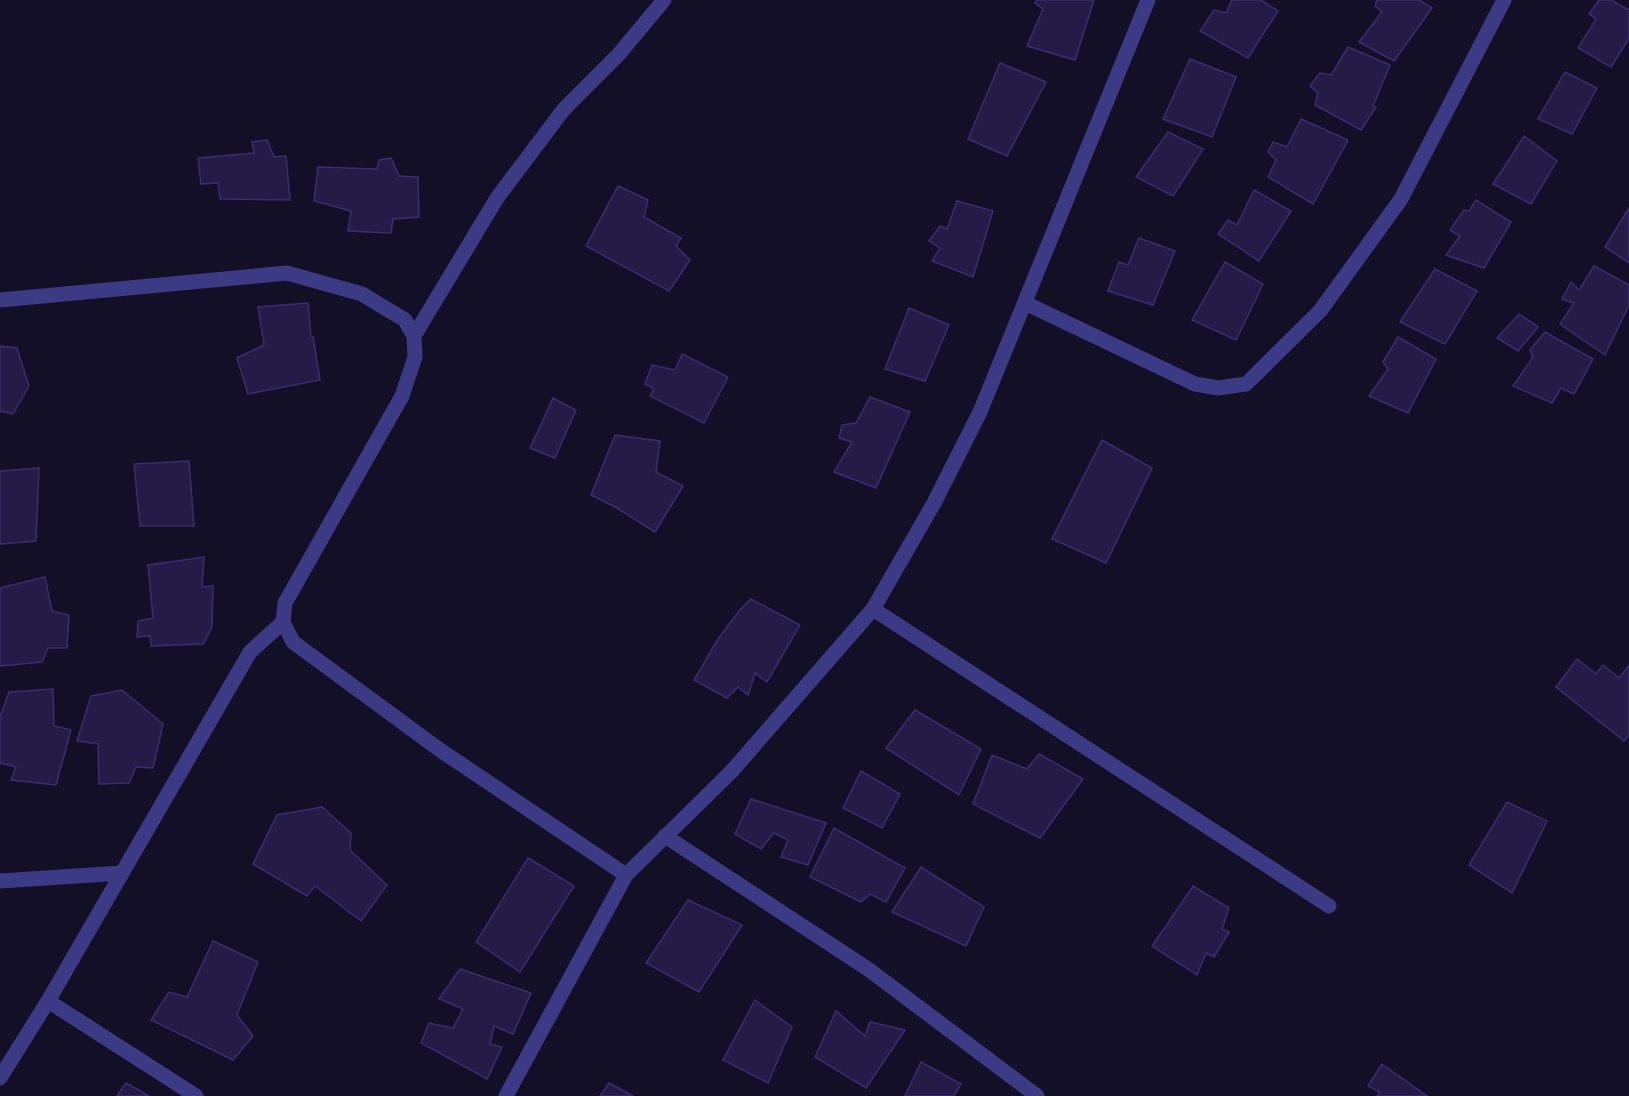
<svg xmlns="http://www.w3.org/2000/svg" width="1629" height="1096" font-family="'Exo 2',sans-serif">
<rect width="100%" height="100%" fill="#130f26"/>
<g fill="#241b47" stroke="#3b2d73" stroke-width="1.5">
<polygon points="1037,0 1094,0 1075,60 1027,46 1043,9 1035,3"/>
<polygon points="1232,0 1261,0 1278,11 1248,58 1200,31 1214,10 1226,13"/>
<polygon points="1377,0 1419,0 1432,8 1394,61 1359,42 1382,12 1375,6"/>
<polygon points="1599,0 1611,0 1629,10 1629,38 1611,67 1578,48 1596,19 1589,14"/>
<polygon points="1348,47 1390,65 1373,106 1376,107 1361,130 1315,105 1318,93 1310,86 1320,73 1331,75"/>
<polygon points="1190,59 1236,77 1212,137 1163,119"/>
<polygon points="1000,63 1046,82 1007,156 968,139"/>
<polygon points="1565,72 1597,88 1572,134 1538,119"/>
<polygon points="1301,119 1348,140 1313,204 1268,177 1276,160 1268,152 1273,142 1287,147"/>
<polygon points="1168,132 1203,149 1173,196 1136,177"/>
<polygon points="1524,136 1557,161 1531,204 1493,184"/>
<polygon points="267,140 274,157 286,156 290,200 220,199 218,183 201,184 198,158 254,153 252,142"/>
<polygon points="391,158 399,176 418,177 419,217 393,219 391,233 348,231 351,211 314,201 318,167 377,169 379,160"/>
<polygon points="618,186 648,200 644,217 681,238 676,246 690,260 669,291 586,246"/>
<polygon points="1254,190 1291,211 1259,261 1218,234 1228,220 1237,225"/>
<polygon points="1476,200 1511,222 1484,268 1446,255 1460,236 1450,230 1464,210 1469,211"/>
<polygon points="957,201 993,211 973,277 932,261 940,248 929,241 940,226 947,229"/>
<polygon points="1629,208 1629,263 1605,247"/>
<polygon points="1139,238 1175,251 1153,305 1108,291 1119,262 1128,265"/>
<polygon points="1225,262 1263,284 1236,340 1192,320"/>
<polygon points="1594,266 1629,285 1629,305 1605,355 1560,324 1574,303 1562,299 1571,282 1579,290"/>
<polygon points="1435,269 1477,291 1445,344 1400,322"/>
<polygon points="308,303 311,337 313,337 320,380 248,394 237,358 264,345 258,307"/>
<polygon points="909,308 949,325 925,381 885,369"/>
<polygon points="1519,314 1538,327 1518,351 1497,338"/>
<polygon points="1545,332 1593,359 1574,394 1561,388 1552,403 1513,386 1533,357 1530,350"/>
<polygon points="1398,337 1436,359 1408,413 1369,396 1388,369 1383,362"/>
<polygon points="0,346 17,348 29,386 13,414 0,411"/>
<polygon points="682,354 728,377 704,423 650,396 654,389 645,384 652,365 675,370"/>
<polygon points="870,397 910,412 876,488 834,472 852,442 839,438 842,425 856,423"/>
<polygon points="553,398 576,410 555,458 530,448"/>
<polygon points="615,435 660,441 656,472 683,486 655,532 615,507 591,495"/>
<polygon points="1102,440 1152,468 1106,563 1052,539"/>
<polygon points="189,461 194,526 140,526 134,464"/>
<polygon points="39,468 36,541 0,544 0,471"/>
<polygon points="204,557 202,587 213,586 212,627 203,644 151,646 150,636 137,637 138,621 153,618 148,565"/>
<polygon points="45,577 52,611 69,615 67,648 48,648 42,662 0,666 0,588"/>
<polygon points="751,599 800,625 767,682 755,673 748,695 738,687 727,698 694,680 718,639 739,611"/>
<polygon points="1577,659 1596,674 1603,665 1619,678 1629,665 1629,735 1624,741 1556,687"/>
<polygon points="53,689 54,726 71,730 56,785 11,780 16,767 0,763 0,717 9,692"/>
<polygon points="122,690 163,724 153,768 136,767 129,783 99,784 98,744 77,741 91,696"/>
<polygon points="915,710 981,749 959,795 886,748"/>
<polygon points="1039,754 1083,779 1040,838 973,804 992,755 1027,769"/>
<polygon points="861,771 900,794 882,828 843,808"/>
<polygon points="751,799 826,823 808,865 781,857 788,840 774,833 761,849 735,834"/>
<polygon points="1507,802 1547,821 1512,893 1469,865"/>
<polygon points="322,807 351,833 350,850 387,885 361,921 315,886 307,896 253,864 277,815"/>
<polygon points="834,828 905,868 886,902 870,894 861,902 810,877"/>
<polygon points="528,858 574,886 520,972 476,942"/>
<polygon points="921,867 984,907 966,946 892,912"/>
<polygon points="1193,886 1229,908 1222,929 1229,932 1214,957 1206,953 1197,975 1152,946"/>
<polygon points="688,900 742,925 699,992 646,963"/>
<polygon points="213,941 258,962 237,1015 253,1036 233,1060 151,1020 169,992 187,997"/>
<polygon points="460,969 531,993 513,1034 494,1026 490,1044 502,1047 487,1079 421,1043 429,1023 453,1028 463,1009 439,999"/>
<polygon points="755,1000 792,1027 768,1083 723,1060"/>
<polygon points="836,1011 865,1036 870,1022 905,1030 866,1088 815,1057"/>
<polygon points="921,1062 961,1084 954,1096 905,1096"/>
<polygon points="1382,1064 1427,1096 1377,1096 1380,1092 1368,1086"/>
<polygon points="126,1083 149,1096 117,1096"/>
<polygon points="609,1083 633,1096 600,1096"/>
</g>
<g fill="none" stroke-linecap="round" stroke-linejoin="round">
<g stroke="#3d3a85" stroke-width="15">
<polyline points="0,300 287,273 362,294 405,320 414,336 415,357 402,396 285,603 283,622 293,642 440,750 626,875 731,772 873,609 934,503 980,412 1148,0"/>
<polyline points="1025,303 1195,384 1218,388 1246,384 1320,311 1401,199 1504,0"/>
<polyline points="414,336 497,198 564,109 619,54 664,0"/>
<polyline points="873,609 1329,906"/>
<polyline points="665,836 868,969 1037,1096"/>
<polyline points="0,881 122,873"/>
<polyline points="48,1001 196,1096"/>
<polyline points="0,1078 48,1001 250,652 283,622"/>
<polyline points="506,1096 626,875"/>
</g>
</g>
</svg>
